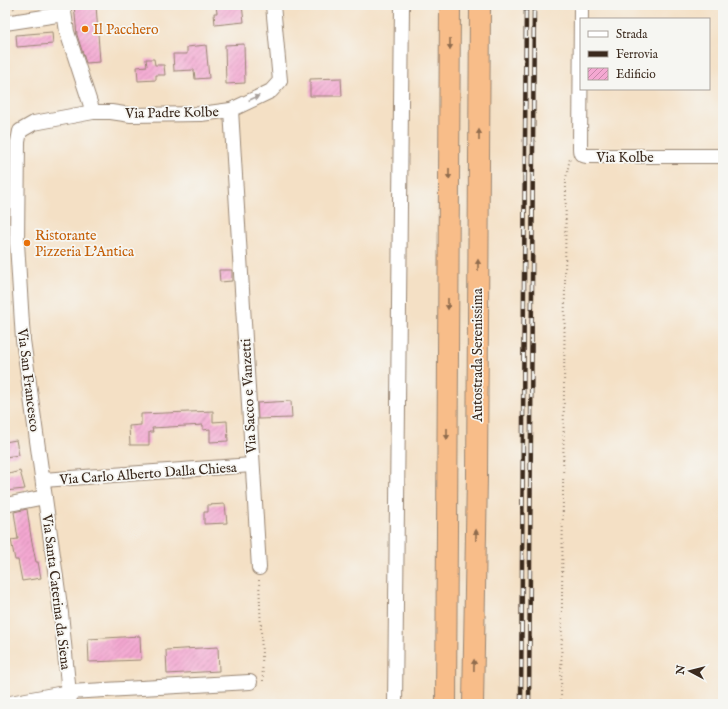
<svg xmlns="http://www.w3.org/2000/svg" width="728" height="709" font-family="'IM FELL English',serif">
<defs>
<pattern id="building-hatch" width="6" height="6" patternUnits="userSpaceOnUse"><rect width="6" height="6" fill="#f4a8d2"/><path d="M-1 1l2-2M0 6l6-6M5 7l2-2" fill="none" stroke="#c789aa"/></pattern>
</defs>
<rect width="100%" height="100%" fill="#f6f6f2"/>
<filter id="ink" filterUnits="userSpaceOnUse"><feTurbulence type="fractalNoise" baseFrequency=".025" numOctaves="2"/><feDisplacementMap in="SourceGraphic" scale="8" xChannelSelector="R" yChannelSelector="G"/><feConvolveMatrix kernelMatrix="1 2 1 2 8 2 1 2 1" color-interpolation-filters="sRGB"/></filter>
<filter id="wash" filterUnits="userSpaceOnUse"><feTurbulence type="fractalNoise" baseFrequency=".012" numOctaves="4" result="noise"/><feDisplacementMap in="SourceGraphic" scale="16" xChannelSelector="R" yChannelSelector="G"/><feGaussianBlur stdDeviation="0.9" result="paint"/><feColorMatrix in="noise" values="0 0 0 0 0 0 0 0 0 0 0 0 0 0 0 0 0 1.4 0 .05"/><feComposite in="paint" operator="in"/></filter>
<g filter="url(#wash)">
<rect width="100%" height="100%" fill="#f4e0c5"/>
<g id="blocks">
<g fill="url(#building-hatch)">
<polygon points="74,5 96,5 100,62 86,63 77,35"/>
<polygon points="227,5 242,5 244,22 215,25 214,13 217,13 216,6"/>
<polygon points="52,32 53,44 17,47 16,35"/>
<polygon points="244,44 245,83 226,84 225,45"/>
<polygon points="206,45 209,78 195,79 194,70 174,71 173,54 187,54 187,47"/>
<polygon points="146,59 154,59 155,65 164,65 165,75 156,75 156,80 138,81 137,67 147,66"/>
<polygon points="341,78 342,96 310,96 310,79"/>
<polygon points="219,270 232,270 232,281 220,282"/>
<polygon points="291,401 292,418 258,419 257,403"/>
<polygon points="213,411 213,422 227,421 228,441 210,442 210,429 203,430 203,425 152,428 153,432 149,432 149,445 130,445 129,426 141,425 141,414"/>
<polygon points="16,440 19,455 5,457 5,442"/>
<polygon points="20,471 25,489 5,491 5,475"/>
<polygon points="225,504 227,523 204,524 204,512 208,512 208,505"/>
<polygon points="27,509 31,537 36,562 38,562 41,578 22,581 18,560 15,560 11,540 18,539 14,512"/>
<polygon points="140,636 141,660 89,662 88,639"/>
<polygon points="218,647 219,671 167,674 166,650"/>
</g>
</g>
</g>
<g filter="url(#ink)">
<use href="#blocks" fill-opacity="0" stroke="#988572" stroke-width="1"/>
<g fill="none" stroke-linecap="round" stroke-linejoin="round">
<g stroke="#988572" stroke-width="16">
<g id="minor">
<polyline points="63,5 67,32 93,112 34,123 20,131 18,142 17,243 23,340 61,613 70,704"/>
<path d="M581,5L580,148C580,154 581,155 587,156H723"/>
<polyline points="5,23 64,14"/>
<polyline points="231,110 259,568"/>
<polyline points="93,112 111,112 131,115 201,114 231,110 271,91 280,81 273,5"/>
<polyline points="43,480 252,465"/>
<polyline points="5,505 45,497"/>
<polyline points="5,704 69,692 250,682"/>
<polyline points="395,704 402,5"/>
</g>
</g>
<g stroke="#988572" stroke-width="22">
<g id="highway">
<polyline points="446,704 450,5"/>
<polyline points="473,704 477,476 480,5"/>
</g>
</g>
<g stroke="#988572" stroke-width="2" stroke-dasharray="1 3" stroke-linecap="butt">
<polyline points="11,5 15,10"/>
<polyline points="259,580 263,681"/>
<polyline points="561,704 566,178 570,158"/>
</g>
<use href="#minor" stroke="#fff" stroke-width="14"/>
<use href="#highway" stroke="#f8bd89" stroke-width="20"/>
<g stroke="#3b2a1e" stroke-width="4.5">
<g id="rail">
<polyline points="521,704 526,5"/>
<polyline points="529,704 534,5"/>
</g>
</g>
<use href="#rail" stroke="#f6f6f2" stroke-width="3" stroke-dasharray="9" stroke-linecap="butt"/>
</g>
<defs><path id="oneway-solid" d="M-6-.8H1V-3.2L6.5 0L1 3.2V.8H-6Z"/></defs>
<g fill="#906c4e">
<use href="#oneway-solid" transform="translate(450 44) rotate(90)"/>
<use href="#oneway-solid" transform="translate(479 135) rotate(-90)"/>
<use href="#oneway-solid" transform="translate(449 174) rotate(90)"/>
<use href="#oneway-solid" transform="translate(478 265) rotate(-90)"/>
<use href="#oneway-solid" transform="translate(448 304) rotate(90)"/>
<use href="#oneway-solid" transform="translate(447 434) rotate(90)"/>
<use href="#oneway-solid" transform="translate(476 535) rotate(-89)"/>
<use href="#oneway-solid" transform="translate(474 665) rotate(-89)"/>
</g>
<use fill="#a79f9a" href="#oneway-solid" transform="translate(254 98) rotate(-25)"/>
</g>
<g fill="#e8710a" stroke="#f6f6f2" stroke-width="1.5">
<circle cx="85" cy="29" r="4"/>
<circle cx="27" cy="243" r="4"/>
</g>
<g text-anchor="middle" stroke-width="3.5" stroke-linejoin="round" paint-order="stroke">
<g font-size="14" fill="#c56008" stroke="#f6f6f2" text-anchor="start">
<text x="93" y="34">Il Pacchero</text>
<text x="35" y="240">Ristorante<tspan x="35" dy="16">Pizzeria L'Antica</tspan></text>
</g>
<g font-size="14" fill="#3b2a1e" stroke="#f6f6f2">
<text transform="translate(172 112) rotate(-1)" y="5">Via Padre Kolbe</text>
<text x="625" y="162">Via Kolbe</text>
<text transform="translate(477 355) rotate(-90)" y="5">Autostrada Serenissima</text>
<text transform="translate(29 380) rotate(83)" y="5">Via San Francesco</text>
<text transform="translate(248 396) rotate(-93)" y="5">Via Sacco e Vanzetti</text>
<text transform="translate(148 473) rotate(-4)" y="5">Via Carlo Alberto Dalla Chiesa</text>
<text transform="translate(57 592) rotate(83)" y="5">Via Santa Caterina da Siena</text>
</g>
</g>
<rect width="728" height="709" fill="none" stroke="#f6f6f2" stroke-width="20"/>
<rect x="580" y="18" width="130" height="72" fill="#f6f6f2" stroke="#aba49d"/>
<rect x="588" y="31" width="20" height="6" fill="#ffffff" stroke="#aba49d"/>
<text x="616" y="38" font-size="12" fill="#3b2a1e">Strada</text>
<rect x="588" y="51" width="20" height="6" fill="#3b2a1e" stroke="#aba49d"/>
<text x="616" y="58" font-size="12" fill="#3b2a1e">Ferrovia</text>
<rect x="588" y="68" width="20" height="12" fill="url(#building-hatch)" stroke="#aba49d"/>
<text x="616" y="78" font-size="12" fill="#3b2a1e">Edificio</text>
<g transform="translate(690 671) rotate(277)" stroke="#f6f6f2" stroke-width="3" paint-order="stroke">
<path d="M0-3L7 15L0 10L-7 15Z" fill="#3b2a1e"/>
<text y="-6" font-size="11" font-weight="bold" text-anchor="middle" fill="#3b2a1e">N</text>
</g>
</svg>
